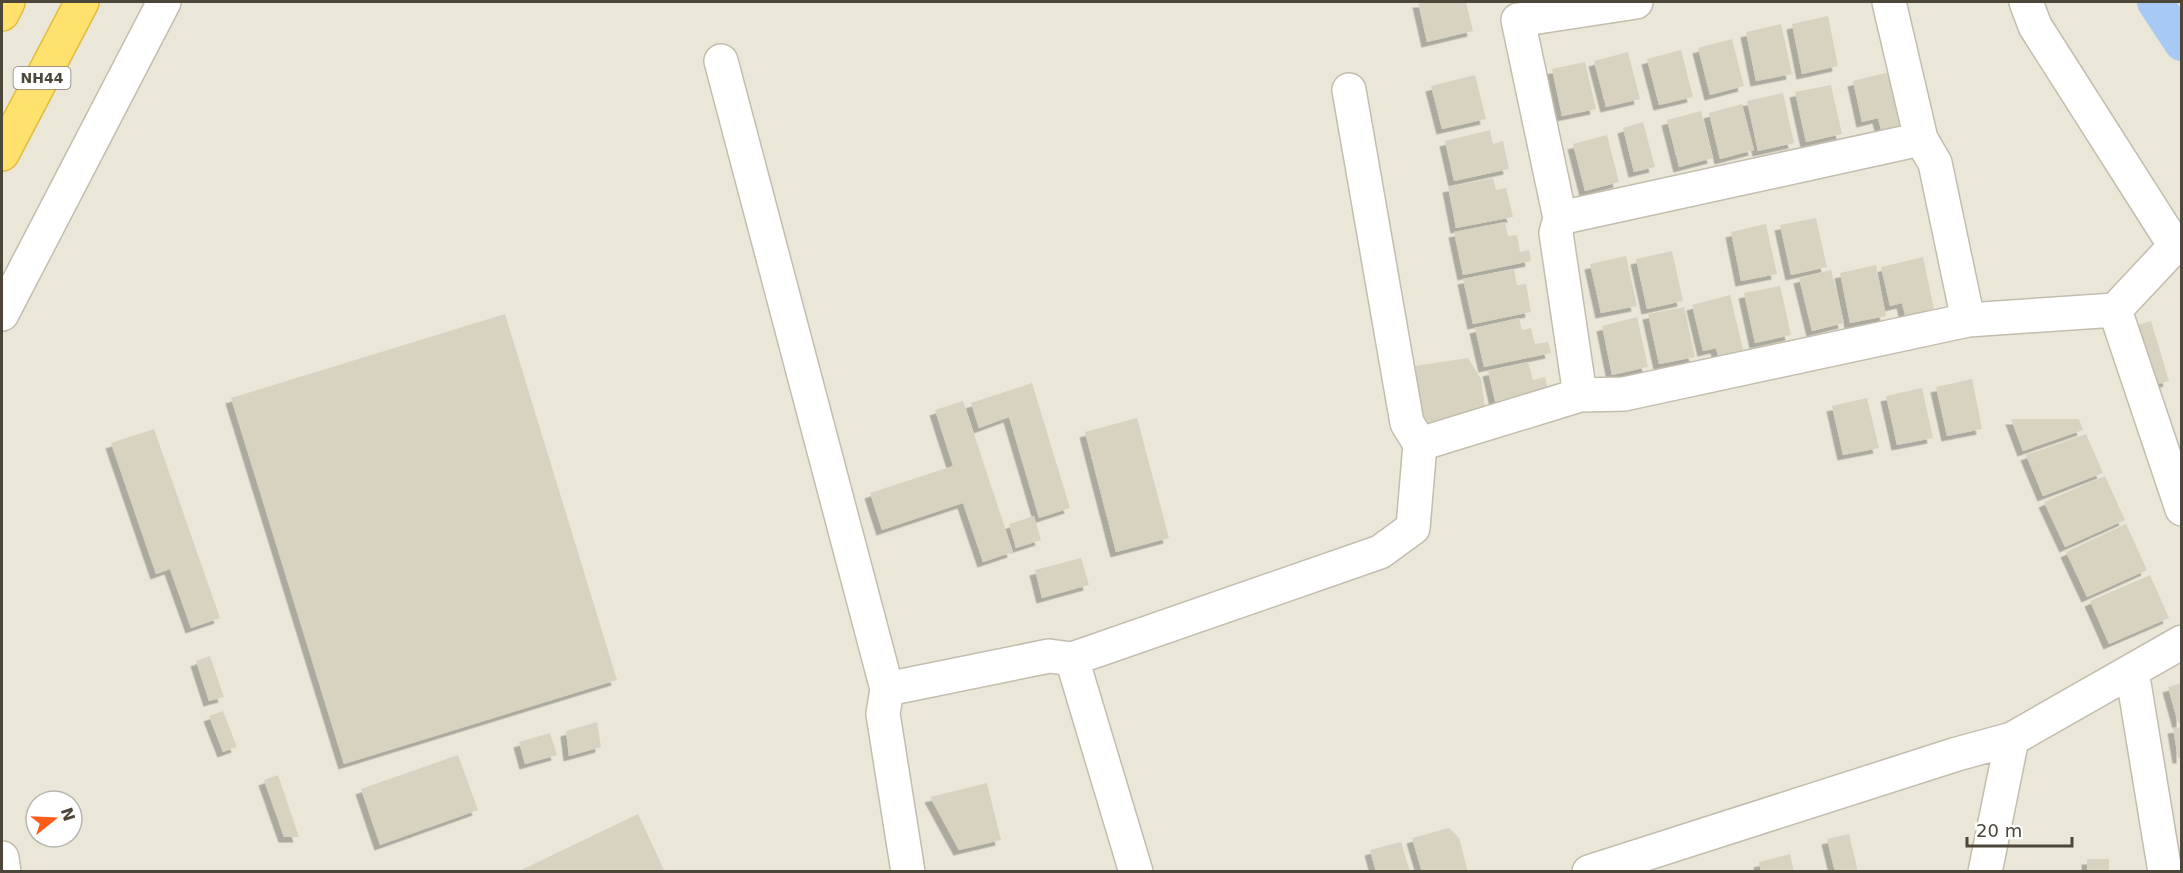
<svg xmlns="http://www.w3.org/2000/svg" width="2183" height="873" font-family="'DejaVu Sans',sans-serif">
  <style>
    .residential { fill: #eae7d9; fill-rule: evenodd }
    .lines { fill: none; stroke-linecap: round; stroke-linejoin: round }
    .canal { stroke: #a7c9f3; stroke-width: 36 }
    .building { fill: #d8d2c0; filter: url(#shadow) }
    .minor-casing { stroke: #c2bdad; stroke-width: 36 }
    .highway-casing { stroke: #e3bb38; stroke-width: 36 }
    .minor { stroke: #fff; stroke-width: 33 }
    .highway { stroke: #ffe26d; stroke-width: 33 }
    .labels { text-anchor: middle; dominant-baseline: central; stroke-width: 6; stroke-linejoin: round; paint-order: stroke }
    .shield { fill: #fff; stroke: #817e74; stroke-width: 1.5 }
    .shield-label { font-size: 14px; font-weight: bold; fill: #4b4638 }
  </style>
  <defs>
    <filter id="shadow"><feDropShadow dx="-5.5" dy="5.5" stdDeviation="0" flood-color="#0004"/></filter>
  </defs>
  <rect width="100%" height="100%" fill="#f6f4eb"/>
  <path class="residential" d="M2 2H2181V871L2 872ZM36 801H72V837H36Z"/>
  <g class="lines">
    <path class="canal" d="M2155 2 2182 43"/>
  </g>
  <path class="building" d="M1418 2H1466L1473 31 1427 42Z
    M1828 16 1838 66 1802 74 1792 24Z
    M1781 24 1792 74 1756 81 1746 32Z
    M1732 39 1744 86 1710 95 1698 48Z
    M1681 50 1693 97 1659 105 1647 59Z
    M1628 52 1640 99 1606 107 1594 61Z
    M1585 62 1596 109 1562 116 1552 69Z
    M1898 70 1911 127 1882 134 1878 118 1862 122 1853 81Z
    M1475 75 1486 119 1442 129 1431 86Z
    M1831 85 1842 134 1806 142 1795 92Z
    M1783 93 1794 143 1758 151 1747 101Z
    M1742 104 1754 150 1720 159 1709 113Z
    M1701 111 1713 158 1679 167 1667 120Z
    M1643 122 1655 167 1634 172 1623 128Z
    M1490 130 1493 144 1503 141 1509 169 1454 181 1445 141Z
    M1607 135 1619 182 1585 191 1573 144Z
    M1493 178 1496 190 1506 188 1513 217 1456 228 1448 187Z
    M1816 218 1827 267 1791 275 1780 225Z
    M1505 222 1508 236 1517 235 1520 252 1529 250 1531 261 1463 275 1454 232Z
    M1766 224 1777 274 1741 281 1731 232Z
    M1672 251 1683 301 1647 309 1636 259Z
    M1626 256 1637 306 1601 313 1590 264Z
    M1923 257 1934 309 1905 315 1902 303 1890 306 1881 267Z
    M1876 265 1886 316 1850 323 1840 273Z
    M1514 269 1517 285 1526 284 1531 312 1473 324 1463 279Z
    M1831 270 1844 323 1812 331 1799 278Z
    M1780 286 1791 335 1755 343 1744 293Z
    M1730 295 1745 358 1720 364 1716 348 1703 351 1692 305Z
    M1684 307 1695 357 1659 364 1648 314Z
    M505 314 617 680 344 764 231 398Z
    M1637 317 1648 367 1612 375 1602 326Z
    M1519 318 1522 330 1531 328 1535 344 1548 342 1551 353 1484 367 1475 328Z
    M2151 321 2169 381 2144 388 2127 328Z
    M1468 358 1481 379 1487 422 1424 430 1415 366Z
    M1528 362 1533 380 1545 377 1551 402 1498 414 1488 371Z
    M1972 379 1982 429 1947 436 1936 387Z
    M1032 383 1070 508 1039 518 1009 417 979 428 971 403Z
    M1922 388 1933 438 1897 445 1886 396Z
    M1867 398 1879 448 1843 455 1832 406Z
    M963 401 1013 552 983 562 963 503 882 530 870 493 953 466 935 410Z
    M1137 418 1169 538 1116 552 1085 432Z
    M2011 419H2079L2083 430 2023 451Z
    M154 429 220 618 191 628 170 569 156 574 111 443Z
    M2086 434 2103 473 2043 496 2026 455Z
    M2105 476 2125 520 2065 547 2044 502Z
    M1034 516 1041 540 1016 548 1009 524Z
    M2126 524 2147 570 2087 597 2066 552Z
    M1081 558 1089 585 1042 598 1035 570Z
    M2150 575 2169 618 2109 644 2090 601Z
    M210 656 224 697 209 701 196 661Z
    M2182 683V722L2178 723 2168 687Z
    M223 711 237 747 223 752 209 716Z
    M597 722 601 747 569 756 566 731Z
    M2182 727V758H2178L2173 728Z
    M550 733 557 755 525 764 519 742Z
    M458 755 478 810 380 845 361 789Z
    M278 775 299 837H284L264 780Z
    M987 783 1001 840 959 850 930 797Z
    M638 814 665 872H517Z
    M1449 828 1459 838 1468 872H1422L1412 838Z
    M1849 834 1858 872H1835L1827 839Z
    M1401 842 1410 872H1376L1370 850Z
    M1790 854 1794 872H1761L1759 862Z
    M2087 859H2109V872H2087Z"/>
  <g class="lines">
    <defs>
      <path id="minor" d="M1889 2 1921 139 1935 163 1968 320
        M721 61 887 689 883 714 908 872
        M1560 218 1921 139
        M2115 310 2182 509
        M2 314 164 2
        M1580 395 1556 233 1560 218 1518 20 1636 2
        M1420 444 1580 395 1624 394 1968 320 2115 310 2175 246 2035 26 2026 2
        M1072 659 1136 872
        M2132 671 2165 872
        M887 689 1049 656 1072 659 1380 552 1413 528 1420 444 1407 423 1349 90
        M2 858 4 872
        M1589 872 1957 754 2012 739 2182 642
        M1985 872 2012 739"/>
      <path id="highway" d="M2 14 8 2
        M2 154 82 2"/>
    </defs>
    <use href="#minor" class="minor-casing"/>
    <use href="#highway" class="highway-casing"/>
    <use href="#minor" class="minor"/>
    <use href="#highway" class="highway"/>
  </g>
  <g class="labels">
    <rect class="shield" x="13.5" y="67" width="57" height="22" rx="4.5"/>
    <g class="shield-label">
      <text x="42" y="78">NH44</text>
    </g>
  </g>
  <rect width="2183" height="873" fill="none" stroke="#4b4638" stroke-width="6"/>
  <g transform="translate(54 819) rotate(72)"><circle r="28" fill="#ffffff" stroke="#b7b5af" stroke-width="1.5"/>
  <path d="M0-4.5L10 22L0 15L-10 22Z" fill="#ff5b19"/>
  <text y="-9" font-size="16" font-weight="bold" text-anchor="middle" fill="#4b4638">N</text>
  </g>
  <path d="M1967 837v9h105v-9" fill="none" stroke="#4b4638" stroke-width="3"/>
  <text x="1976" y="837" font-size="18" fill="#4b4638" stroke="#ffffff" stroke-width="4.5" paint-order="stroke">20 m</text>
</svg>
